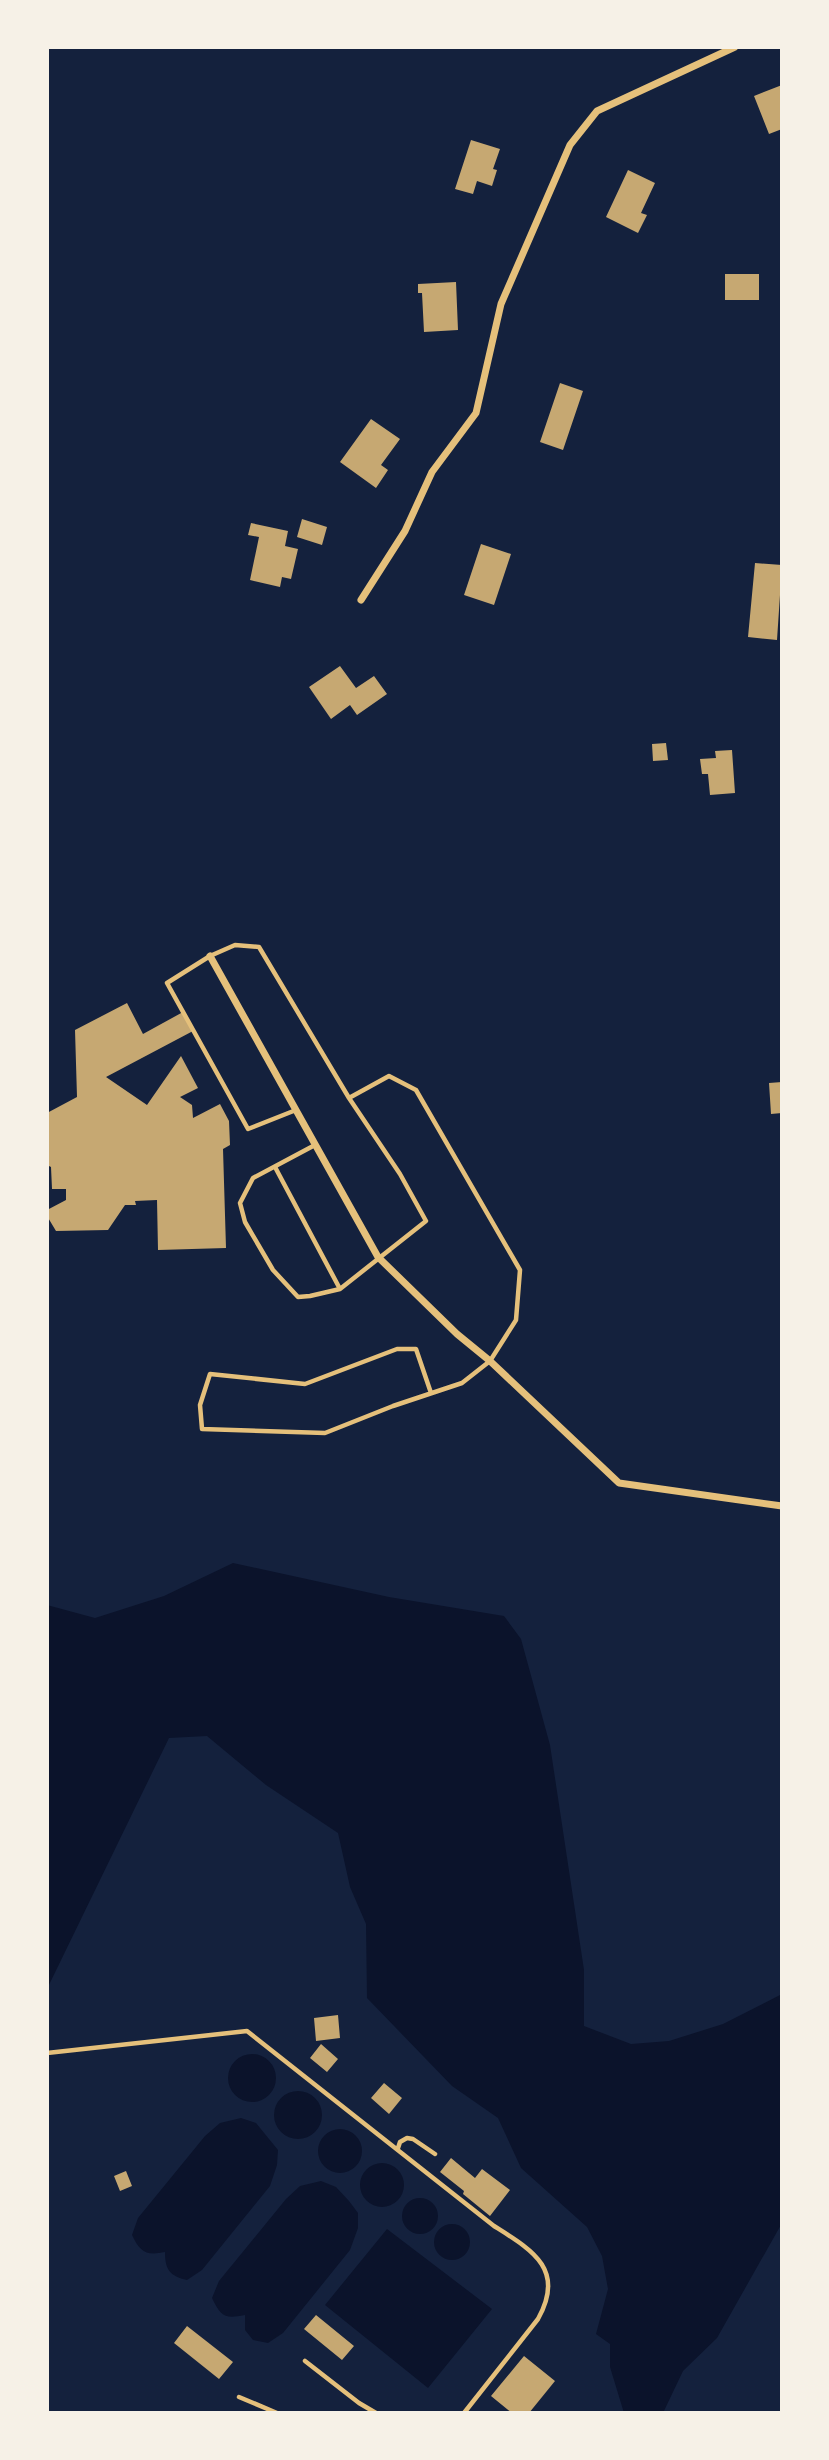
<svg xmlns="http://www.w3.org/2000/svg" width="829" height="2460" font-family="Quicksand,sans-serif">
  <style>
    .water { fill: #0b132b }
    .building { fill: #c6a872 }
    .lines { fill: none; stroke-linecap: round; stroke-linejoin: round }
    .service { stroke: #e5c07b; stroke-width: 4.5 }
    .minor { stroke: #e5c07b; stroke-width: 7 }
  </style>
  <rect width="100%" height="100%" fill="#14213d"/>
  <path class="water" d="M233 1563 389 1597 504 1616 521 1639 550 1745 584 1970V2026L631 2044 669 2041 723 2024 782 1994V2223L717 2338 683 2371 663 2413H624L610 2367V2344L596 2334 608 2289 602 2256 587 2227 521 2168 498 2118 452 2086 367 1998 366 1924 350 1887 338 1833 266 1785 207 1736 169 1738 47 1989V1605L95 1618 164 1596Z
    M228 2078a24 24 0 1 1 48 0a24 24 0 1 1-48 0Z
    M274 2115a24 24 0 1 1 48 0a24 24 0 1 1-48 0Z
    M241 2118 256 2123 278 2150 277 2165 270 2186 202 2270 187 2280C170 2276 165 2270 165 2252 146 2256 140 2252 132 2235L138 2218 205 2136 220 2123Z
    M318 2151a22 22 0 1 1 44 0a22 22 0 1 1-44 0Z
    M360 2185a22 22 0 1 1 44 0a22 22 0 1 1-44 0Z
    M321 2181 336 2187 349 2201 358 2213V2228L350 2250 283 2333 268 2343 253 2340 245 2330V2315C225 2319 221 2317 212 2298L219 2281 286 2199 300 2186Z
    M402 2216a18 18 0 1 1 36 0a18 18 0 1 1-36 0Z
    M434 2242a18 18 0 1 1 36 0a18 18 0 1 1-36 0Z
    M387 2229 492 2309 428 2388 325 2305Z"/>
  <path class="building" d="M782 85V129L769 134 754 96Z
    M471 140 500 149 493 169 497 170 492 186 477 181 473 194 455 189Z
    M628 170 655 183 641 213 647 215 638 233 606 217Z
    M725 274H759V300H725Z
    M456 282 458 330 424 332 422 293H418V284Z
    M560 383 583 391 563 450 540 442Z
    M371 419 400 439 381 465 388 470 376 488 340 462Z
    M302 519 327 527 322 545 297 537Z
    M251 523 288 531 285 546 298 549 291 579 282 577 280 587 250 580 259 537 248 535Z
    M481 544 511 554 494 605 464 595Z
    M755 563 782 565 777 640 748 637Z
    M340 666 356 688 374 676 387 694 357 715 350 705 331 719 309 687Z
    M666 743 668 760 653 761 652 744Z
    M732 750 735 793 710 795 708 774H702L700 759 716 758 715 751Z
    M127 1003 143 1034 183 1012 193 1031 106 1077 147 1105 181 1056 198 1088 180 1097 192 1105 193 1118 220 1104 229 1121 230 1145 223 1149 226 1248 158 1250 157 1200 135 1201 136 1205H125L108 1230 56 1231 47 1216V1210L66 1200V1189H52L51 1167 47 1165V1113L77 1097 75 1030Z
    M782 1082V1113L771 1114 769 1083Z
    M338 2015 340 2038 316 2041 314 2018Z
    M321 2044 338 2059 327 2072 310 2058Z
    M384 2083 402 2098 389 2114 371 2098Z
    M451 2158 475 2178 482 2169 510 2190 490 2216 463 2194 464 2191 440 2172Z
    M126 2171 132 2186 120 2191 114 2176Z
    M316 2315 354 2346 342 2360 304 2329Z
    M187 2326 233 2362 219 2379 174 2343Z
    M524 2356 555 2381 529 2413H512L491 2396Z"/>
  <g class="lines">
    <path class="service" d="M349 1098 389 1076 416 1090 520 1270 516 1320 490 1361 462 1383 393 1406 325 1433 202 1429 200 1405 210 1374 305 1384 397 1349H416L431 1393
      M296 1110 248 1129 167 983 210 956 235 945 259 947 349 1098 400 1174 426 1221 340 1289 310 1296 298 1297 273 1270 245 1222 240 1203 253 1178 315 1145
      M275 1167 340 1289
      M47 2053 247 2031 494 2226C532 2250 566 2269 538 2319L464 2413
      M398 2148 400 2142 407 2138 413 2139 435 2154
      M305 2361 359 2403 376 2413
      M239 2397 277 2413"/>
    <path class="minor" d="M361 600 405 531 432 472 476 413 501 304 570 145 597 111 735 47
      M210 956 378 1257 457 1334 490 1361 619 1483 782 1506"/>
  </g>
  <rect width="829" height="2460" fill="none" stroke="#f6f1e7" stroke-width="98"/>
</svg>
